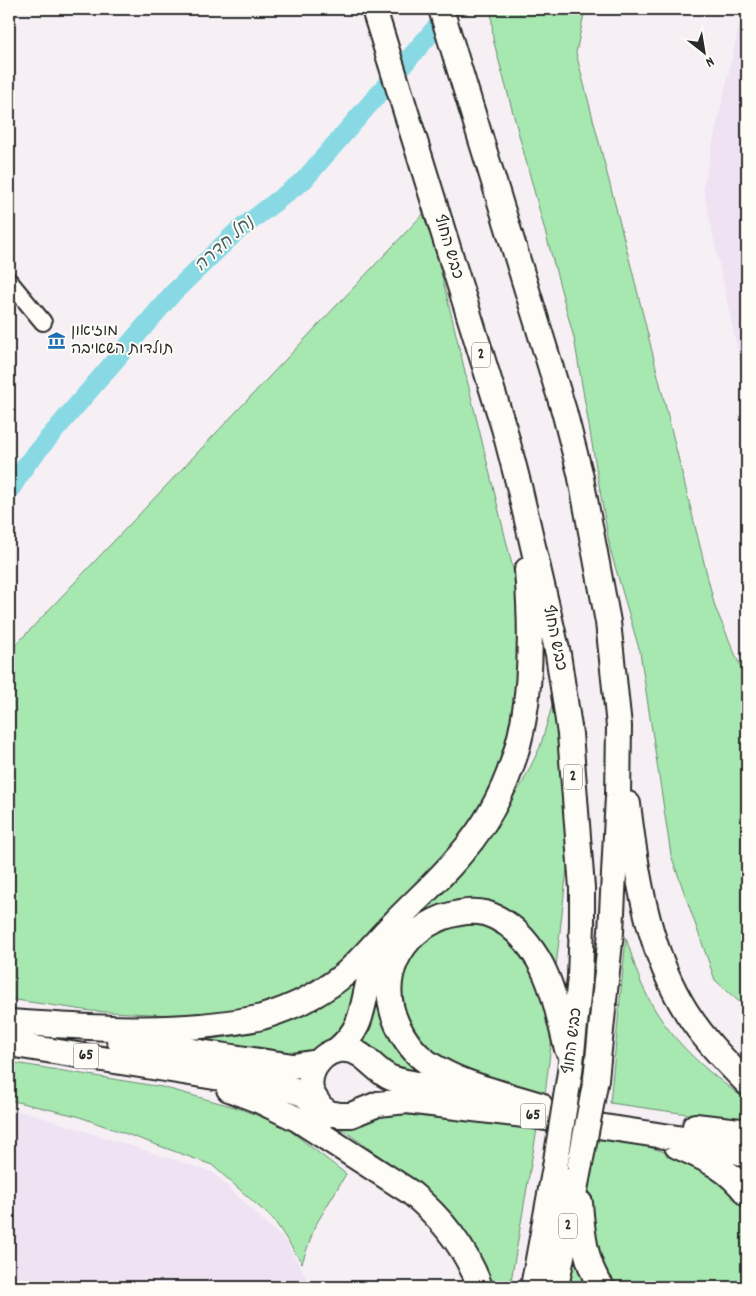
<svg xmlns="http://www.w3.org/2000/svg" width="756" height="1296" font-family="Dekko,'Playpen Sans Hebrew',sans-serif">
  <style>
    .built { fill: #eee2f3 }
    .green { fill: #a7e8b1; stroke: #698a6e }
    .lines { fill: none; stroke-linecap: round; stroke-linejoin: round }
    .river { stroke: #88d9e3; stroke-width: 19 }
    .minor-casing { stroke: #2b2b2b; stroke-width: 20 }
    .highway-casing { stroke: #2b2b2b; stroke-width: 28 }
    .minor { stroke: #fdfcf7; stroke-width: 16 }
    .highway { stroke: #fdfcf7; stroke-width: 24 }
    .highway-bridge-casing { stroke: #2b2b2b; stroke-width: 28; stroke-linecap: butt }
    .highway-bridge { stroke: #fdfcf7; stroke-width: 24 }
    .labels { text-anchor: middle; dominant-baseline: central; stroke-width: 4; stroke-linejoin: round; paint-order: stroke }
    .shield { fill: #fdfcf7; stroke: #6a6a68; stroke-width: 1 }
    .shield-label { font-size: 15px; font-weight: bold; fill: #2b2b2b }
    .street-label { font-size: 16px; fill: #2b2b2b; stroke: #fdfcf7 }
    .poi-label { font-size: 16px; fill: #2b2b2b; stroke: #fdfcf7; text-anchor: start }
    .water-label { font-size: 18px; font-style: italic; fill: #475f62; stroke: #fdfcf7 }
  </style>
  <rect width="100%" height="100%" fill="#f6f0f5"/>
  <filter id="ink" filterUnits="userSpaceOnUse"><feTurbulence type="fractalNoise" baseFrequency=".02" numOctaves="2"/><feDisplacementMap in="SourceGraphic" scale="10" xChannelSelector="R" yChannelSelector="G"/><feConvolveMatrix kernelMatrix="1 2 1 2 8 2 1 2 1" color-interpolation-filters="sRGB"/></filter>
  <g filter="url(#ink)">
    <path class="built" d="M743 9H747V395L703 187Z
      M9 1110 32 1114 212 1172 286 1242 312 1287H9Z"/>
    <path class="green" d="M491 9H585L576 53 633 274 715 607 747 682V1009L715 980 671 855 640 652 610 549 574 338 493 39Z
      M426 211 513 569 520 632V701L502 765 462 840 342 962 287 995 236 1015 210 1017 91 1011 9 999V652Z
      M554 699 563 733 568 859 555 976 536 943 449 908 382 988 446 1081 402 1073 354 1039 397 936 500 816 522 784 540 747Z
      M468 920 506 932 541 982 552 1036 545 1095 476 1077 422 1047 398 1001 402 966 429 933Z
      M626 938C632 955 636 973 644 989 665 1036 706 1072 747 1100V1119L737 1121 610 1103Z
      M358 976C355 987 353 1009 349 1019 340 1038 318 1049 299 1054L171 1038Z
      M9 1062 162 1087 238 1108 284 1126 346 1174 315 1226 302 1263 274 1220 212 1165 77 1116 9 1100Z
      M398 1114 537 1129 510 1287H493L479 1255 459 1226 437 1200 409 1177 336 1125Z
      M593 1135 643 1145 671 1154 702 1168 737 1195 747 1210V1277L741 1287H614L607 1279 599 1259 586 1194Z
      M575 1226 593 1287H563Z"/>
    <g class="lines">
      <path class="river" d="M9 492 28 462 173 293 235 233 304 180 451 10"/>
      <defs>
        <path id="minor" d="M9 281 43 322"/>
        <path id="highway" d="M374 9 504 428 519 486 558 654 570 734 582 888V925L580 977 570 1072
          M441 9 564 411 580 473 608 622 619 726 618 796 611 932 596 1079
          M628 804C636 871 647 944 681 1003 698 1033 723 1059 747 1083
          M9 1022C73 1026 137 1032 201 1026 221 1024 242 1022 262 1017 292 1008 321 994 345 974 362 959 377 940 393 924 415 901 439 880 459 856 532 774 535 673 527 570
          M119 1040 293 1066 318 1062
          M9 1044 289 1089 303 1094 329 1113 340 1115H351L378 1104 407 1101 532 1116 717 1144 747 1155
          M337 1050C363 1028 361 1011 369 980 373 966 379 953 387 941
          M229 1089 260 1101 297 1119 410 1192C442 1218 466 1248 480 1287
          M540 1105C503 1093 460 1085 427 1062 414 1053 404 1039 397 1024 377 979 399 934 444 917 456 913 472 910 485 913 508 920 526 939 538 959 554 986 559 1019 567 1049
          M320 1106C317 1101 313 1096 311 1090 307 1069 325 1048 346 1050 365 1051 374 1071 391 1078 411 1085 444 1087 466 1091
          M695 1126 740 1131 747 1130
          M677 1146C706 1159 728 1168 747 1194
          M580 1203C582 1229 585 1266 602 1287
          M533 1287 555 1167
          M556 1287 580 1164"/>
      </defs>
      <use href="#minor" class="minor-casing"/>
      <use href="#highway" class="highway-casing"/>
      <use href="#minor" class="minor"/>
      <use href="#highway" class="highway"/>
      <defs>
        <path id="highway-bridge" d="M580 1164 596 1079
          M555 1167 570 1072"/>
      </defs>
      <use href="#highway-bridge" class="highway-bridge-casing"/>
      <use href="#highway-bridge" class="highway-bridge"/>
    </g>
  </g>
  <defs>
    <symbol id="museum-bare" viewBox="-9 -9 18 18"><path d="M0-6L6-3V-2H-6V-3ZM-5-1h2V3h-2ZM-1-1h2V3h-2ZM3-1h2V3H3ZM-6 4H6V6H-6Z" fill="#1f6fb2" stroke="#fdfcf7" stroke-width="2.5" paint-order="stroke"/></symbol>
  </defs>
  <g fill-rule="evenodd">
    <use href="#museum-bare" x="44" y="328" width="25" height="25"/>
  </g>
  <g class="labels">
    <g class="shield">
      <rect x="472" y="342.5" width="18" height="25" rx="4"/>
      <rect x="564" y="764.5" width="18" height="25" rx="4"/>
      <rect x="73.5" y="1043.5" width="25" height="25" rx="4"/>
      <rect x="520.5" y="1103.5" width="25" height="25" rx="4"/>
      <rect x="559" y="1213.5" width="18" height="25" rx="4"/>
    </g>
    <g class="shield-label">
      <text x="481" y="355">2</text>
      <text x="573" y="777">2</text>
      <text x="86" y="1056">65</text>
      <text x="533" y="1116">65</text>
      <text x="568" y="1226">2</text>
    </g>
    <g class="street-label">
      <text transform="translate(448 247) rotate(73)">כביש החוף</text>
      <text transform="translate(554 638) rotate(78)">כביש החוף</text>
      <text transform="translate(573 1041) rotate(-83)">כביש החוף</text>
    </g>
    <g class="poi-label">
      <text x="71" y="331">מוזיאון<tspan x="71" dy="18">תולדות השאיבה</tspan></text>
    </g>
    <g class="water-label">
      <text transform="translate(225 245) rotate(-42)">נחל חדרה</text>
    </g>
  </g>
  <rect width="756" height="1296" fill="none" stroke="#fdfcf7" stroke-width="30"/>
  <rect x="15" y="15" width="726" height="1266" fill="none" stroke="#2b2b2b" stroke-width="2" filter="url(#ink)"/>
  <g transform="translate(704 52) rotate(149)" stroke="#fdfcf7" stroke-width="4" paint-order="stroke">
  <path d="M0-4L9 19L0 12L-9 19Z" fill="#2b2b2b"/>
  <text y="-8" font-size="14" font-weight="bold" text-anchor="middle" fill="#2b2b2b">N</text>
  </g>
</svg>
